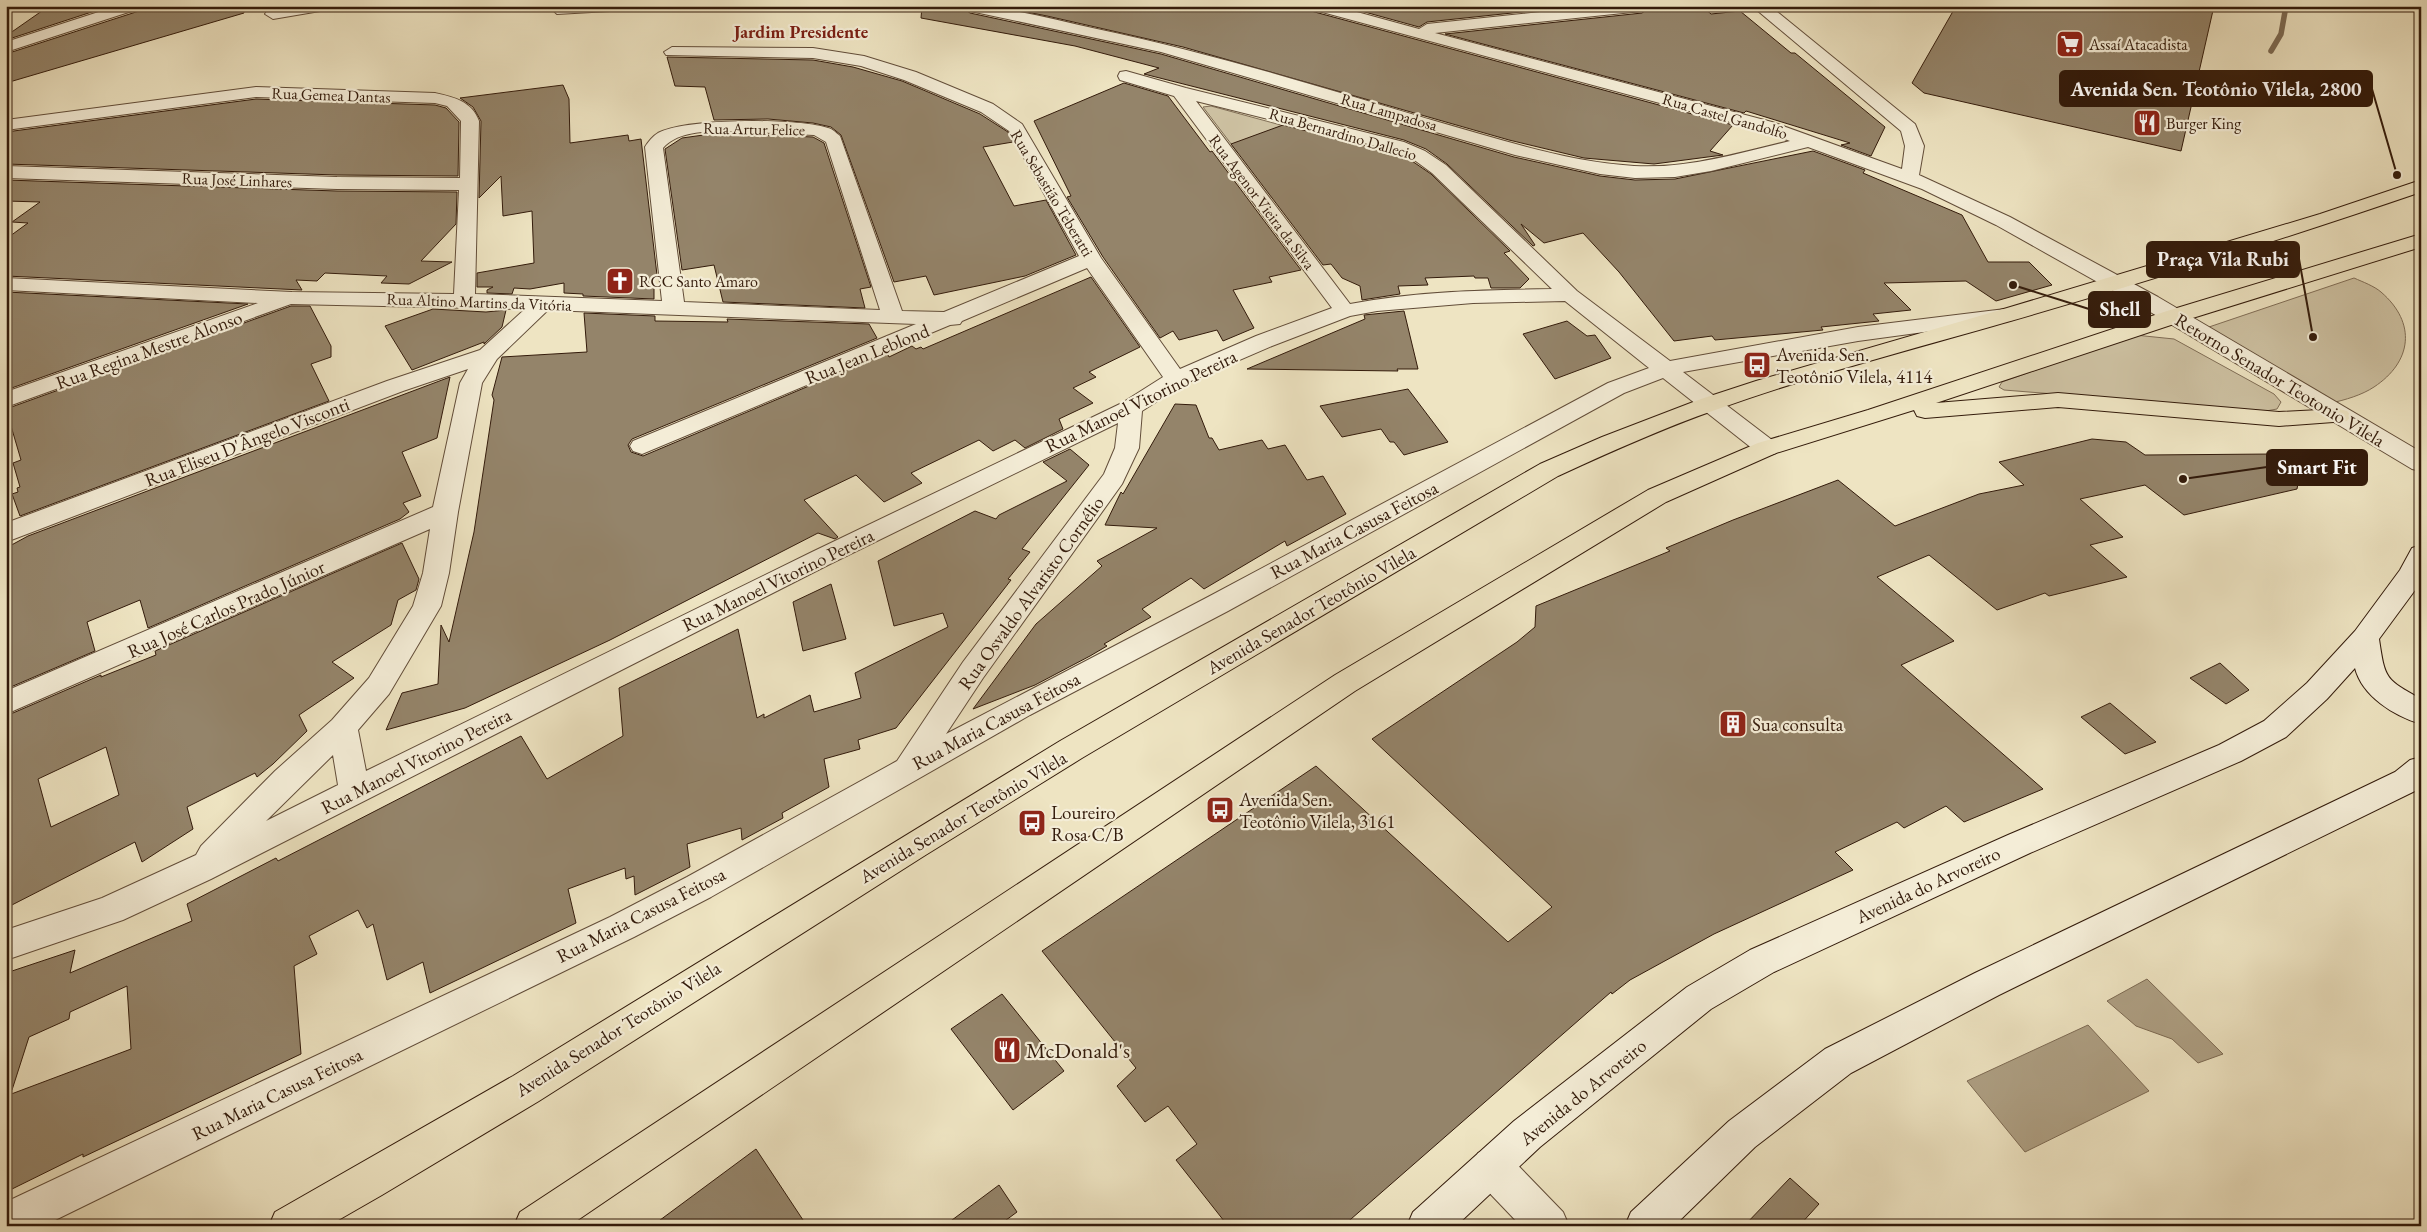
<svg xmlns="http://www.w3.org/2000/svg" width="2427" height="1232" font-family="'EB Garamond',serif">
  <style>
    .green { fill: #cec2a3; stroke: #806e57 }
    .water { fill: #aea084; stroke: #7d6b54 }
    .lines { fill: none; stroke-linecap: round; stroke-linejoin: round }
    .stream { stroke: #7d6b54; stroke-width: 5.5 }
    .building { fill: #94846a; stroke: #331b0b; fill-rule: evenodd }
    .street-casing { stroke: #624d39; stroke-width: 2 }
    .secondary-casing { stroke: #331b0b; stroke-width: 2 }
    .primary-casing { stroke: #331b0b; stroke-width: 2 }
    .street { fill: #f4edd7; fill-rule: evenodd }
    .secondary { fill: #f4edd7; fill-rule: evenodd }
    .primary { fill: #eee4c2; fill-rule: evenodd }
    .labels { text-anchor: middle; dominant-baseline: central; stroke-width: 4.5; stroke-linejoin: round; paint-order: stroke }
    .far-poi-label { font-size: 16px; fill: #331b0b; stroke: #f4edd7; text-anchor: start }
    .far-street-label { font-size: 16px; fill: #331b0b; stroke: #f4edd7 }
    .far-quarter-label { font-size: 18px; font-weight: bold; fill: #7a1f14; stroke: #f4edd7 }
    .street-label { font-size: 19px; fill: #331b0b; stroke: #f4edd7 }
    .poi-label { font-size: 19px; fill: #331b0b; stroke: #f4edd7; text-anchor: start }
    .near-poi-label { font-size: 22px; fill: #331b0b; stroke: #f4edd7; text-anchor: start }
    .leader { fill: none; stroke: #331b0b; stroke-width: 2 }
    .callout-dot { fill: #331b0b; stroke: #f4edd7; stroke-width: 2 }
    .callout { fill: #331b0b; stroke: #331b0b; stroke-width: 2 }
    .callout-label { font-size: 20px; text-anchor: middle; font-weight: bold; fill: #fff }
  </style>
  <rect width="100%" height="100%" fill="#eee4c2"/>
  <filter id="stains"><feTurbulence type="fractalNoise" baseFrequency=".004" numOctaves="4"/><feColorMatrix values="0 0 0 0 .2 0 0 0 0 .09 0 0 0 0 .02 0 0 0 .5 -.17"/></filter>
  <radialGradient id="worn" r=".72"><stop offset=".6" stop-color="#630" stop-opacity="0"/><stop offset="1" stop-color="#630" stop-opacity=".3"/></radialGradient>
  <path class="green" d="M1211 106 1299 130 1238 153 1203 107Z
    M2354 278C2363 282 2374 286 2381 292 2417 323 2412 362 2374 387 2362 395 2345 400 2331 403L2206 328Z
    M2135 335 2174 339 2274 394 2281 402 2277 409 2266 411 2004 390 1999 387 2002 382Z"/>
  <path class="water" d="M2147 979 2223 1054 2198 1063 2172 1039 2136 1026 2107 1001Z
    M2088 1025 2149 1091 2025 1152 1967 1081Z"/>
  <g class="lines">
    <path class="stream" d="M2271 51 2281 34 2286 6"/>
  </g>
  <path class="building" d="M49 6H110L6 40V36Z
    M143 6H243L244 13 6 83V54L139 11Z
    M922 6H960L970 13 1161 54 1514 157 1600 176 1635 180 1675 179 1813 151 1865 170 1863 173 1962 215 1988 262H2029L2052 285 1996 301 1966 281 1884 283 1911 310 1873 314 1879 321 1821 327 1823 330 1715 340 1712 336 1674 341 1619 272 1583 233 1544 243 1521 224 1535 245 1533 246 1447 164 1426 149 1404 140 1144 74 1159 68 1075 46 921 18Z
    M996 6H1306L1311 11 1733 125 1710 151 1723 155 1654 164 1584 158 1509 140 1183 47 1047 16Z
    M1343 6H1532L1550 9 1427 22 1419 27Z
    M1956 6H2214L2181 151 1924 93 1912 83Z
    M1651 7H1667L1671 10 1703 7 1711 14 1740 11 1791 53H1795L1885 127 1871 156 1841 145 1850 143 1746 111 1744 113 1445 34 1642 13Z
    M667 57 813 60 853 67 902 81 980 114 1008 132 1013 142 983 147 1014 206 1046 200 1076 255 1025 276 934 295 926 276 894 282 841 135 831 127 813 123 768 119 714 120 705 87 675 86Z
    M1124 83 1168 96 1210 152 1212 151 1301 270 1269 277 1272 282 1233 290 1254 328 1223 341 1217 330 1179 340 1173 331 1160 338 1103 257 1067 197 1071 196 1034 121Z
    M563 85 569 99 570 143 628 135 629 141 641 139 657 275H654V299L583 296V294L564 293V283L530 289 514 288 512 294 487 293V290L493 287H477V273L534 263 532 211 503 216 501 176 479 198 481 121 473 107 460 98Z
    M256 99 435 105 446 108 459 122 458 176 337 175 6 164V132Z
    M1283 125 1391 152 1412 161 1431 174 1510 251 1504 253 1529 279 1520 288H1491L1488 278H1475L1474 276 1425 278 1428 285 1398 286 1400 294 1362 300 1360 286 1342 278 1331 264 1323 265 1231 144Z
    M718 133 813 137 824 143 871 287 860 289 865 308 723 302 714 265 682 270 665 149 682 138Z
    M6 180 337 191 457 192 456 224 421 261 452 262 409 284 381 283 387 276 325 273 317 281 296 280 302 290 6 276V239L28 223 12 222 40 202 6 201Z
    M1091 277 1140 347 1089 372 1096 377 1073 388 1093 403 1059 419 1063 429 1025 448 1015 440 993 451 979 440 911 473 922 483 884 502 856 475 804 500 838 537 835 539 818 533 610 640 465 708 386 730 402 693 438 684 441 625 449 642 474 532 494 400 492 395 502 357 587 352 584 313 655 316V321L728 322 727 319 869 324 877 338 632 439 628 445 631 452 643 456 887 353 889 357 912 346 916 349 921 347 923 349Z
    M6 292 248 304 6 390Z
    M291 306H310L331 346V357L311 364 329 401 20 516 12 494 18 492 17 488 20 487 13 463 21 460 6 409Z
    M433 309 486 312 506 310 502 327 484 344V342L412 370 385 326Z
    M1404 311 1418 369H1397L1398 371 1247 369 1365 319 1364 315Z
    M1567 321 1587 336 1595 335 1611 358 1555 379 1523 334Z
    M450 377 437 438 402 452 421 496 403 503 409 512 400 519 148 628 140 600 87 622 95 651 6 689V548L28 536Z
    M1408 389 1448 442 1404 455 1394 442H1390L1381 429 1342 437 1320 406Z
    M1175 404 1196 405 1209 438H1212L1219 450 1262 440 1268 449 1285 445 1307 480 1323 476 1346 514 1287 546 1285 541 1204 589 1191 578 1142 609 1151 617 1104 644 1107 646 1090 656 1035 685 973 709 1036 624 1102 566 1097 561 1157 528 1105 525 1121 492 1123 494Z
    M2092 439 2126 442 2145 455 2273 454 2300 472 2297 489 2184 515 2145 485 2080 499 2123 537 2090 545 2127 577 2049 596 2045 593 1997 610 1929 555 1877 577 1954 641 1901 665 2043 789 1964 822 1946 806 1904 828 1897 822 1835 852 1853 870 1714 934 1630 980 1612 994 1611 992 1343 1226H1228L1176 1160 1197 1144 1168 1106 1145 1122 1117 1086 1136 1068 1042 951 1316 766 1508 942 1552 907 1372 739 1517 642 1535 627 1536 606 1670 551 1666 548 1733 520 1838 480 1895 526 1979 494 2024 485 1999 462Z
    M1070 449 1089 465 1022 549 1030 552 1008 579 1011 580 896 728 858 740 860 749 824 759 829 787 782 813 783 818 742 840 741 828 687 844 690 867 635 895 634 876 626 879 625 868 568 889 576 923 430 993 423 962 387 980 373 924 367 928 358 910 309 936 317 954 294 966 301 1054 83 1157V1154L10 1190 6 1148V1096L131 1049 127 986 70 1012 69 1019 29 1037 12 1090 6 1089V973L75 950 70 973 192 921 187 904 276 858 278 861 521 736 547 779 623 736 619 688 738 629 757 718 764 714V718L810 695 814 712 861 698 855 673 948 627 943 613 894 626 878 561 975 511 996 519 999 515 1067 481 1043 462Z
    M402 543 419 579 416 590 398 600 391 625 332 662 354 678 299 715 307 731 273 764 257 777 255 773 187 807 193 829 142 862 135 842 6 908V716L101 675V677L156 655 155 651ZM106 747 119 795 51 827 38 779Z
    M831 584 846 639 803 651 793 602Z
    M2220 663 2249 690 2226 704 2190 678Z
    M2110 703 2156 742 2125 754 2081 717Z
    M1002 994 1064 1071 1013 1110 951 1029Z
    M756 1149 807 1226H652Z
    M1790 1178 1819 1204 1799 1226H1744Z
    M999 1185 1017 1212 998 1226H944Z"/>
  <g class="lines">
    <defs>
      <path id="street" d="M117 6H141L138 9 6 52V42Z
        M291 6H328L320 11 273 19 265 14 267 11Z
        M563 6H617L609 11 557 14 554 11 557 8Z
        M962 6C1008 6 1052 19 1097 29 1211 53 1323 88 1435 121 1499 139 1567 162 1634 166 1687 169 1739 153 1790 141L1760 130 1311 9 1308 6H1335L1419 29 1427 24 1596 6H1650L1642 11 1435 33 1772 122 1902 169 1905 146 1901 131 1752 6H1770L1915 124 1924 146 1919 175 2010 217 2158 297 2421 452V471L2412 469 2142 307 1996 225 1922 189 1808 147 1711 171 1675 177 1635 178 1600 174 1515 155 1161 52 970 11Z
        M672 47 813 48 864 56 916 72 993 104 1022 124 1101 258 1180 369 1256 336 1332 308 1174 96 1120 80 1118 76 1120 72 1126 71 1186 88 1404 142 1425 151 1446 165 1577 291 1670 361 1858 327 2005 309 2013 310 2016 315 2013 320 2005 321 1858 341 1683 372 1776 443 1779 448 1776 453 1767 456 1758 453 1663 378 1624 393 1228 611 1030 715 711 897 634 937 43 1226H6V1202L610 917 687 877 897 761 963 662 1104 474 1115 448 1118 423 830 564 211 879 123 920 6 960V930L102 898 196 855 201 846 275 771 332 720 369 678 413 606 423 573 430 529 6 714V691L433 507 460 383 468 369 403 391 6 542V523L387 381 480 350 525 309 291 304 6 407V392L258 303 6 290V278L292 292 454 294 459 190 337 189 6 178V166L337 177 460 178 461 121 447 106 435 103 256 97 6 130V120L256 87 435 93C453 97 472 101 479 121L475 294 662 301 645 147C648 142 653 136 658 133 686 118 797 118 828 128 833 129 836 133 840 136L902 311 944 312 1079 256 1009 131 981 112 904 80 861 66 813 58 666 55 664 52ZM1196 101 1392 150 1413 159 1432 173 1552 289C1485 290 1417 291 1350 304ZM754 132 814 135 826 142 880 310 684 302 663 148C682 126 727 132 754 132ZM1087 268 1163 377 1122 403 812 552 366 771 358 730 389 694 441 606 449 573 458 512 482 383 497 359 548 310 916 324 633 441 630 446 633 451 642 454 950 325 960 324 962 321ZM1565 301 1649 368 1608 383 1208 597 946 734 983 678 1122 484 1139 448 1142 411 1184 384 1272 346 1350 316 1377 311 1473 303ZM333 755 338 785 266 821Z
        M1492 1148 1506 1153 1563 1212 1569 1226H1521L1478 1181 1473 1167 1478 1153Z"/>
      <path id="secondary" d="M2421 545V582L2379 639C2385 679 2385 679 2421 699V724C2394 716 2362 696 2355 668L2327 699 2286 737 2241 761 2030 853 1774 972 1711 1009 1540 1147 1456 1226H1407L1413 1212 1514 1121 1687 987 1750 950 2008 835 2219 745 2264 721 2307 683 2355 631 2400 570 2412 548Z
        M2421 757V787L2417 790 1999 995 1851 1073 1755 1147 1674 1226H1625L1631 1212 1729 1121 1825 1049 1975 973 2395 772 2410 760Z"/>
      <path id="primary" d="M2421 180V192C2284 239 2145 282 2007 322 1910 350 1812 375 1718 409 1663 428 1610 452 1558 476L1082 758 924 856 539 1101 382 1195 328 1226H269L275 1212 513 1076 1060 741 1540 464 1602 437 1701 399 1756 381 2007 308 2320 214Z
        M2421 234V247L2183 321 1936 403 2058 393 2279 412 2339 409 2347 411 2351 416 2347 421 2279 426 2058 407 1925 418 1917 416 1914 410 1776 453 1666 502 1355 691 569 1226H514L520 1212 1335 675 1648 490 1758 443 1868 410 2167 311Z"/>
    </defs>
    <use href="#street" class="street-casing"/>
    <use href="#secondary" class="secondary-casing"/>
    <use href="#primary" class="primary-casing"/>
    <use href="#street" class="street"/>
    <use href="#secondary" class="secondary"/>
    <use href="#primary" class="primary"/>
  </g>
  <defs>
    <symbol id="supermarket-square" viewBox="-11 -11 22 22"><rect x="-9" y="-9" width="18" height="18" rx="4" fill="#8f2418" stroke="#f4edd7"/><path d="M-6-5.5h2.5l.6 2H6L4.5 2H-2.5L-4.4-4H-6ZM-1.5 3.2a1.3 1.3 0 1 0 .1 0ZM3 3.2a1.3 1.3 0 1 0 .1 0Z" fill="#fff"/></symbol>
    <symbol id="restaurant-square" viewBox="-11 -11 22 22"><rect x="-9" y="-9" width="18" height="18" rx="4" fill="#8f2418" stroke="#f4edd7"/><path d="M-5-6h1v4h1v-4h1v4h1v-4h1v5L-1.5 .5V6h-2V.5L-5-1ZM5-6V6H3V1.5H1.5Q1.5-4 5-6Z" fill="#fff"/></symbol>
    <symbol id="church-square" viewBox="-11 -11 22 22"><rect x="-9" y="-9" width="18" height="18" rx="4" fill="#8f2418" stroke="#f4edd7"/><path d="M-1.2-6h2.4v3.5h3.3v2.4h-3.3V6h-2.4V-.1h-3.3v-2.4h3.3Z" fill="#fff"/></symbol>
    <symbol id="bus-square" viewBox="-11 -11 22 22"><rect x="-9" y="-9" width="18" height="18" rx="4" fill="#8f2418" stroke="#f4edd7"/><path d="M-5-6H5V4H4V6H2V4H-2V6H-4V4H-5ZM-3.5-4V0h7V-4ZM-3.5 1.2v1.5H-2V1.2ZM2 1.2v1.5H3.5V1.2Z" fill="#fff"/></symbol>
    <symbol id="building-square" viewBox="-11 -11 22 22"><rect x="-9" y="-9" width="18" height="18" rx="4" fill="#8f2418" stroke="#f4edd7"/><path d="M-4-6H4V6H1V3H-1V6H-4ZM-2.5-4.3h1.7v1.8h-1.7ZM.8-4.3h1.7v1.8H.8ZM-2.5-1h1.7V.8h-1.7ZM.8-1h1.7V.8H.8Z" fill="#fff"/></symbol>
  </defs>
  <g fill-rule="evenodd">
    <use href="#supermarket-square" x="2054" y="28" width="32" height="32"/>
    <use href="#restaurant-square" x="2131" y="107" width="32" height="32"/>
    <use href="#church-square" x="604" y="265" width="32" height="32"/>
    <use href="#bus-square" x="1741" y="349" width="32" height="32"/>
    <use href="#building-square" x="1717" y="708" width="32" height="32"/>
    <use href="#bus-square" x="1204" y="794" width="32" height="32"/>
    <use href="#bus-square" x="1016" y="807" width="32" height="32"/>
    <use href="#restaurant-square" x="991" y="1034" width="32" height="32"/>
  </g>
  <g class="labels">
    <g class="far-poi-label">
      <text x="2089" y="44">Assaí Atacadista</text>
      <text x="2166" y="123">Burger King</text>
      <text x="639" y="281">RCC Santo Amaro</text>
    </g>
    <g class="far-street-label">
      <text transform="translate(331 95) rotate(2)">Rua Gemea Dantas</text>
      <text transform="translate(1389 112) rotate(16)">Rua Lampadosa</text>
      <text transform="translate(1725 116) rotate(16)">Rua Castel Gandolfo</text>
      <text transform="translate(754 129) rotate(1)">Rua Artur Felice</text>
      <text transform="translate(1343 134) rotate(16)">Rua Bernardino Dallecio</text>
      <text transform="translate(237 180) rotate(2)">Rua José Linhares</text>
      <text transform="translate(1052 193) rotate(59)">Rua Sebastião Teberatti</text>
      <text transform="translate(1262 202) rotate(53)">Rua Agenor Vieira da Silva</text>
      <text transform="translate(479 302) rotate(2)">Rua Altino Martins da Vitória</text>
    </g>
    <g class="far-quarter-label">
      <text x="801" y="31">Jardim Presidente</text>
    </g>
    <g class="street-label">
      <text transform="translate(149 350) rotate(-20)">Rua Regina Mestre Alonso</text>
      <text transform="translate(867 354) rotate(-22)">Rua Jean Leblond</text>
      <text transform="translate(2280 380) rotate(31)">Retorno Senador Teotonio Vilela</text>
      <text transform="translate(1141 401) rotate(-26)">Rua Manoel Vitorino Pereira</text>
      <text transform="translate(247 442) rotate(-21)">Rua Eliseu D'Ângelo Visconti</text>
      <text transform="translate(1354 530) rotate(-28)">Rua Maria Casusa Feitosa</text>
      <text transform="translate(778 580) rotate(-26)">Rua Manoel Vitorino Pereira</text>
      <text transform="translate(1031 593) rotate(-54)">Rua Osvaldo Alvaristo Cornélio</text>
      <text transform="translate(226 609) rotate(-24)">Rua José Carlos Prado Júnior</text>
      <text transform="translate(1311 610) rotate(-30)">Avenida Senador Teotônio Vilela</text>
      <text transform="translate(996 721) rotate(-28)">Rua Maria Casusa Feitosa</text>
      <text transform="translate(416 761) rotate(-27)">Rua Manoel Vitorino Pereira</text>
      <text transform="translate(963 817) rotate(-31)">Avenida Senador Teotônio Vilela</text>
      <text transform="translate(1928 885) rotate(-25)">Avenida do Arvoreiro</text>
      <text transform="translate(641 915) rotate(-27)">Rua Maria Casusa Feitosa</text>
      <text transform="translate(618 1029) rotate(-32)">Avenida Senador Teotônio Vilela</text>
      <text transform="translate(1583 1092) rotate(-39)">Avenida do Arvoreiro</text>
      <text transform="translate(277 1094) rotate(-26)">Rua Maria Casusa Feitosa</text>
    </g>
    <g class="poi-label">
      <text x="1776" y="354">Avenida Sen.<tspan x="1776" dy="22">Teotônio Vilela, 4114</tspan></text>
      <text x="1752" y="724">Sua consulta</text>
      <text x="1239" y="799">Avenida Sen.<tspan x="1239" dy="22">Teotônio Vilela, 3161</tspan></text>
      <text x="1051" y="812">Loureiro<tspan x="1051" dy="22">Rosa C/B</tspan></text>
    </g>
    <g class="near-poi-label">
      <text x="1026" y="1050">McDonald's</text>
    </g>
  </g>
  <path class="leader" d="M2397 175L2372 89M2313 337L2299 259M2013 285L2089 309M2183 479L2267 467"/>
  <g class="callout-dot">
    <circle cx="2397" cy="175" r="5"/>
    <circle cx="2313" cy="337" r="5"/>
    <circle cx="2013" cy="285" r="5"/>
    <circle cx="2183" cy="479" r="5"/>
  </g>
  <g class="callout">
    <rect x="2060" y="71" width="312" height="35" rx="5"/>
    <rect x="2147" y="242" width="152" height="35" rx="5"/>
    <rect x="2089" y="292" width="61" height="35" rx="5"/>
    <rect x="2267" y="450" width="100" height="35" rx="5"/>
  </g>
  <g class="callout-label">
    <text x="2216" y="96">Avenida Sen. Teotônio Vilela, 2800</text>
    <text x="2223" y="266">Praça Vila Rubi</text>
    <text x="2120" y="316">Shell</text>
    <text x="2317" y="474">Smart Fit</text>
  </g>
  <rect width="2427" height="1232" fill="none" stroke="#eee4c2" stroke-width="25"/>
  <rect x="8" y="8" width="2412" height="1217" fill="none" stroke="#331b0b" stroke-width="2.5"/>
  <rect x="12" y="12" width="2402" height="1207" fill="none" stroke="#331b0b"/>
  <rect width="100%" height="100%" filter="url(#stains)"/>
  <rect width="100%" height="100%" fill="url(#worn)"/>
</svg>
